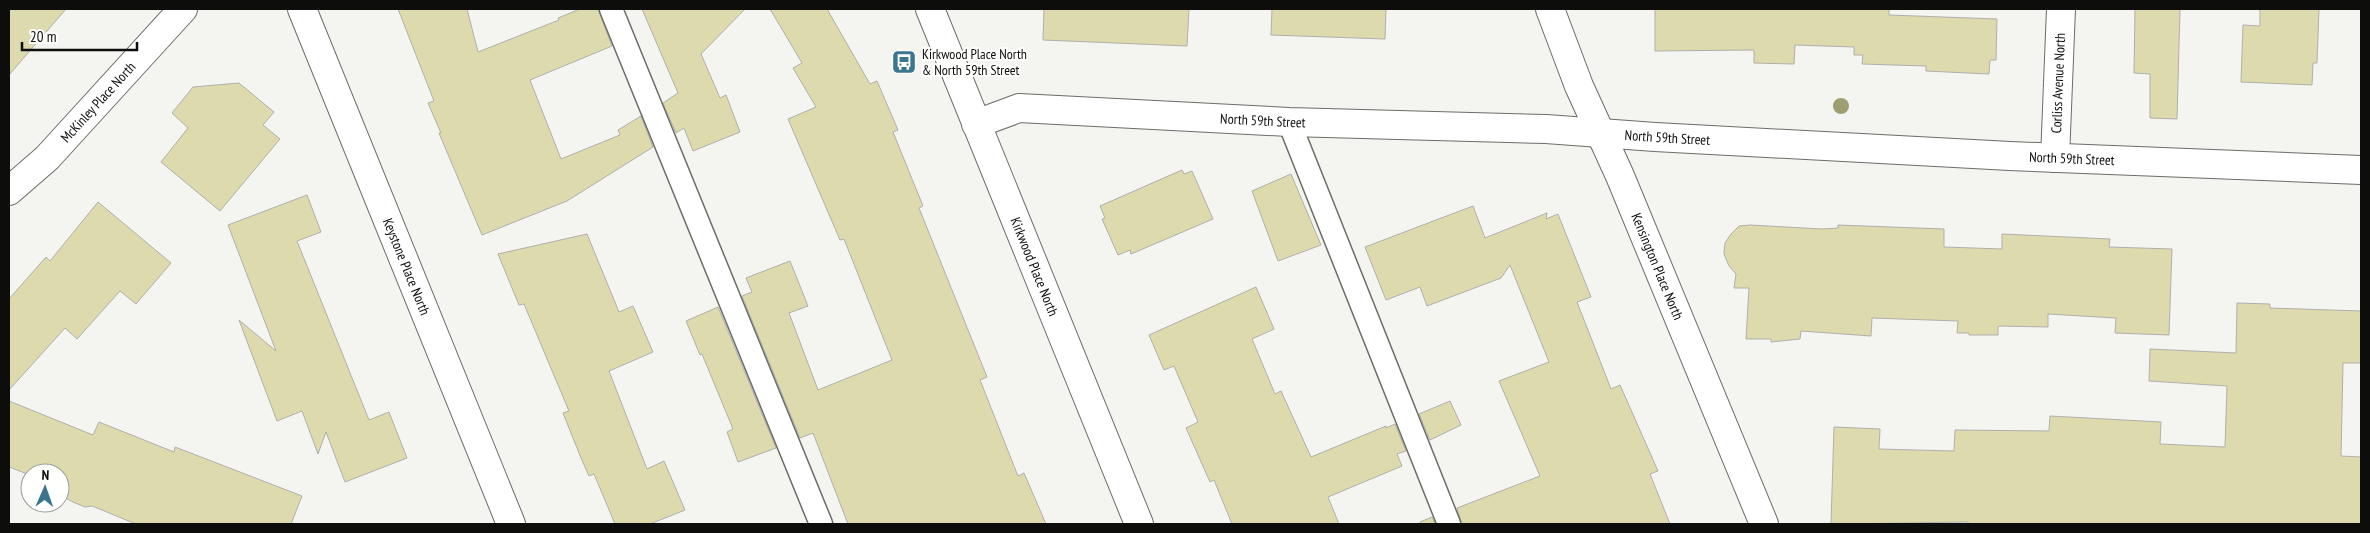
<svg xmlns="http://www.w3.org/2000/svg" width="2370" height="533" font-family="'PT Sans Narrow',sans-serif">
  <style>
    .building { fill: #dddbae; stroke: #b0afab }
    .lines { fill: none; stroke-linecap: round; stroke-linejoin: round }
    .lane-casing { stroke: #6c6c68; stroke-width: 25 }
    .street-casing { stroke: #6c6c68; stroke-width: 30 }
    .secondary-casing { stroke: #6c6c68; stroke-width: 30 }
    .lane { stroke: #fff; stroke-width: 22 }
    .street { stroke: #fff; stroke-width: 28 }
    .secondary { stroke: #fff; stroke-width: 28 }
    .tree { fill: #9f9d72 }
    .labels { text-anchor: middle; dominant-baseline: central; stroke-width: 4; stroke-linejoin: round; paint-order: stroke }
    .poi-label { font-size: 14px; fill: #0d0d0c; stroke: #fffffe; text-anchor: start }
    .street-label { font-size: 14px; fill: #0d0d0c; stroke: #fffffe }
  </style>
  <rect width="100%" height="100%" fill="#f4f4f0"/>
  <path class="building" d="M9 9H66L9 75Z
    M398 9H467L478 52 559 20 558 18 580 9H598L612 46 530 80 561 159 620 135 618 130 641 116 653 147 567 201 482 235 439 133H441L428 103 434 101Z
    M642 9H745L701 54 720 98 726 95 740 132 693 151 684 128 676 133 663 103 678 93Z
    M770 9H827L870 84 877 81 898 130 893 132 923 206 919 208 987 377 980 380 1018 476 1024 473 1046 524H848L813 433 800 438 742 296 752 292 746 278 790 261 808 306 789 313 818 390 892 360 844 239 840 240 788 119 816 107 793 68 802 63Z
    M1044 9H1189L1187 46 1043 40Z
    M1272 9H1386L1385 39 1271 35Z
    M1655 9H1889V15L1997 19 1996 60H1990L1989 74 1926 71V66L1862 64 1863 55H1854V47L1795 45 1794 64 1754 63V50L1655 51Z
    M2135 9H2180L2177 119 2150 118V74L2134 73Z
    M2260 9H2319L2317 63H2313L2312 85 2241 82 2243 25 2260 26Z
    M239 83 274 112 263 125 280 139 220 211 161 162 188 128 172 113 193 87Z
    M1182 170 1184 174 1192 171 1213 219 1131 254 1130 250 1118 255 1102 219 1105 218 1100 206Z
    M1291 174 1321 245 1278 261 1252 191Z
    M307 195 321 232 297 241 369 420 389 412 407 458 345 482 326 432 318 454 302 411 277 421 239 320 276 351 228 225Z
    M98 202 171 263 136 304 120 291 77 339 65 328 9 390V299L46 257 50 261Z
    M1473 206 1485 238 1547 213 1546 219 1558 214 1591 297 1577 302 1611 389 1620 385 1658 471 1650 474 1670 524H1462L1457 508 1540 476 1499 381 1549 362 1510 265 1501 278 1427 306 1420 287 1386 300 1365 247Z
    M1750 225 1822 229 1838 228V225L1944 229V247L2002 249V234L2110 239 2109 247 2172 249 2169 335 2115 333 2116 318 2048 314V327L1998 326V335H1969V333H1957L1958 321 1872 318 1871 336 1801 331 1800 339 1771 342V339H1746L1749 288H1734L1736 274 1729 266 1724 254 1725 243 1731 234 1739 226Z
    M587 234 619 312 633 306 653 352 609 371 647 469 664 461 685 510 650 524H615L594 474 589 476 581 458 563 413 569 411 524 304 519 305 498 254Z
    M1256 287 1274 329 1252 339 1275 394 1281 391 1311 457 1386 426V428L1395 424 1406 451 1397 454 1402 466 1328 497 1339 524H1232L1214 480 1210 482 1186 428 1198 422 1174 366 1164 370 1149 335Z
    M2237 303 2270 304V308L2361 311V363H2343L2341 456 2361 457V524H1968V522L1831 524 1834 427 1880 429 1879 449 1954 451 1955 430 2049 431 2050 416 2161 422 2160 444 2225 447 2227 386 2149 381 2150 349 2236 353Z
    M718 307 776 448 738 462 727 432 733 429 702 354 700 355 686 321Z
    M9 401 93 435 99 422 174 452 175 447 302 496 291 524H136L92 506 85 507 73 502 60 495V473H30V475L9 467Z
    M1450 401 1461 425 1430 440 1419 414Z
    M1432 517 1435 524H1421L1420 522Z"/>
  <g class="lines">
    <defs>
      <path id="lane" d="M611 9 821 524
        M1289 122 1449 524"/>
      <g id="street">
        <path id="s1" d="M302 9 511 524"/>
        <path id="s2" d="M1550 9 1579 86 1620 176 1764 524"/>
        <path id="s3" d="M976 124 1019 108 1289 122 1546 129 1655 137 2010 156 2361 170"/>
        <path id="s4" d="M2055 158 2061 9"/>
        <path id="s5" d="M9 191 47 158 183 9"/>
      </g>
      <g id="secondary">
        <path id="s6" d="M930 9 1139 524"/>
      </g>
    </defs>
    <use href="#lane" class="lane-casing"/>
    <use href="#street" class="street-casing"/>
    <use href="#secondary" class="secondary-casing"/>
    <use href="#lane" class="lane"/>
    <use href="#street" class="street"/>
    <use href="#secondary" class="secondary"/>
  </g>
  <circle class="tree" cx="1841" cy="106" r="8"/>
  <defs>
    <symbol id="bus-square" viewBox="-11 -11 22 22"><rect x="-9" y="-9" width="18" height="18" rx="4" fill="#3c758e" stroke="#fffffe"/><path d="M-5-6H5V4H4V6H2V4H-2V6H-4V4H-5ZM-3.5-4V0h7V-4ZM-3.5 1.2v1.5H-2V1.2ZM2 1.2v1.5H3.5V1.2Z" fill="#fff"/></symbol>
  </defs>
  <g fill-rule="evenodd">
    <use href="#bus-square" x="890" y="48" width="28" height="28"/>
  </g>
  <g class="labels">
    <g class="poi-label">
      <text x="922" y="54">Kirkwood Place North<tspan x="922" dy="16">&amp; North 59th Street</tspan></text>
    </g>
    <g class="street-label">
      <text stroke="none"><textPath href="#s4" startOffset="75">Corliss Avenue North</textPath></text>
      <text stroke="none"><textPath href="#s5" startOffset="126">McKinley Place North</textPath></text>
      <text stroke="none"><textPath href="#s3" startOffset="290">North 59th Street</textPath></text>
      <text stroke="none"><textPath href="#s3" startOffset="695">North 59th Street</textPath></text>
      <text stroke="none"><textPath href="#s3" startOffset="1100">North 59th Street</textPath></text>
      <text stroke="none"><textPath href="#s1" startOffset="278">Keystone Place North</textPath></text>
      <text stroke="none"><textPath href="#s2" startOffset="279">Kensington Place North</textPath></text>
      <text stroke="none"><textPath href="#s6" startOffset="278">Kirkwood Place North</textPath></text>
    </g>
  </g>
  <rect width="2370" height="533" fill="none" stroke="#0d0d0c" stroke-width="20"/>
  <g transform="translate(45 488) rotate(2)"><circle r="24" fill="#fffffe" stroke="#9e9e9d"/>
  <path d="M0-4L9 19L0 12L-9 19Z" fill="#3c758e"/>
  <text y="-8" font-size="14" font-weight="bold" text-anchor="middle" fill="#0d0d0c">N</text>
  </g>
  <path d="M22 42v8h115v-8" fill="none" stroke="#0d0d0c" stroke-width="2.5"/>
  <text x="30" y="42" font-size="15" fill="#0d0d0c" stroke="#fffffe" stroke-width="4" paint-order="stroke">20 m</text>
</svg>
